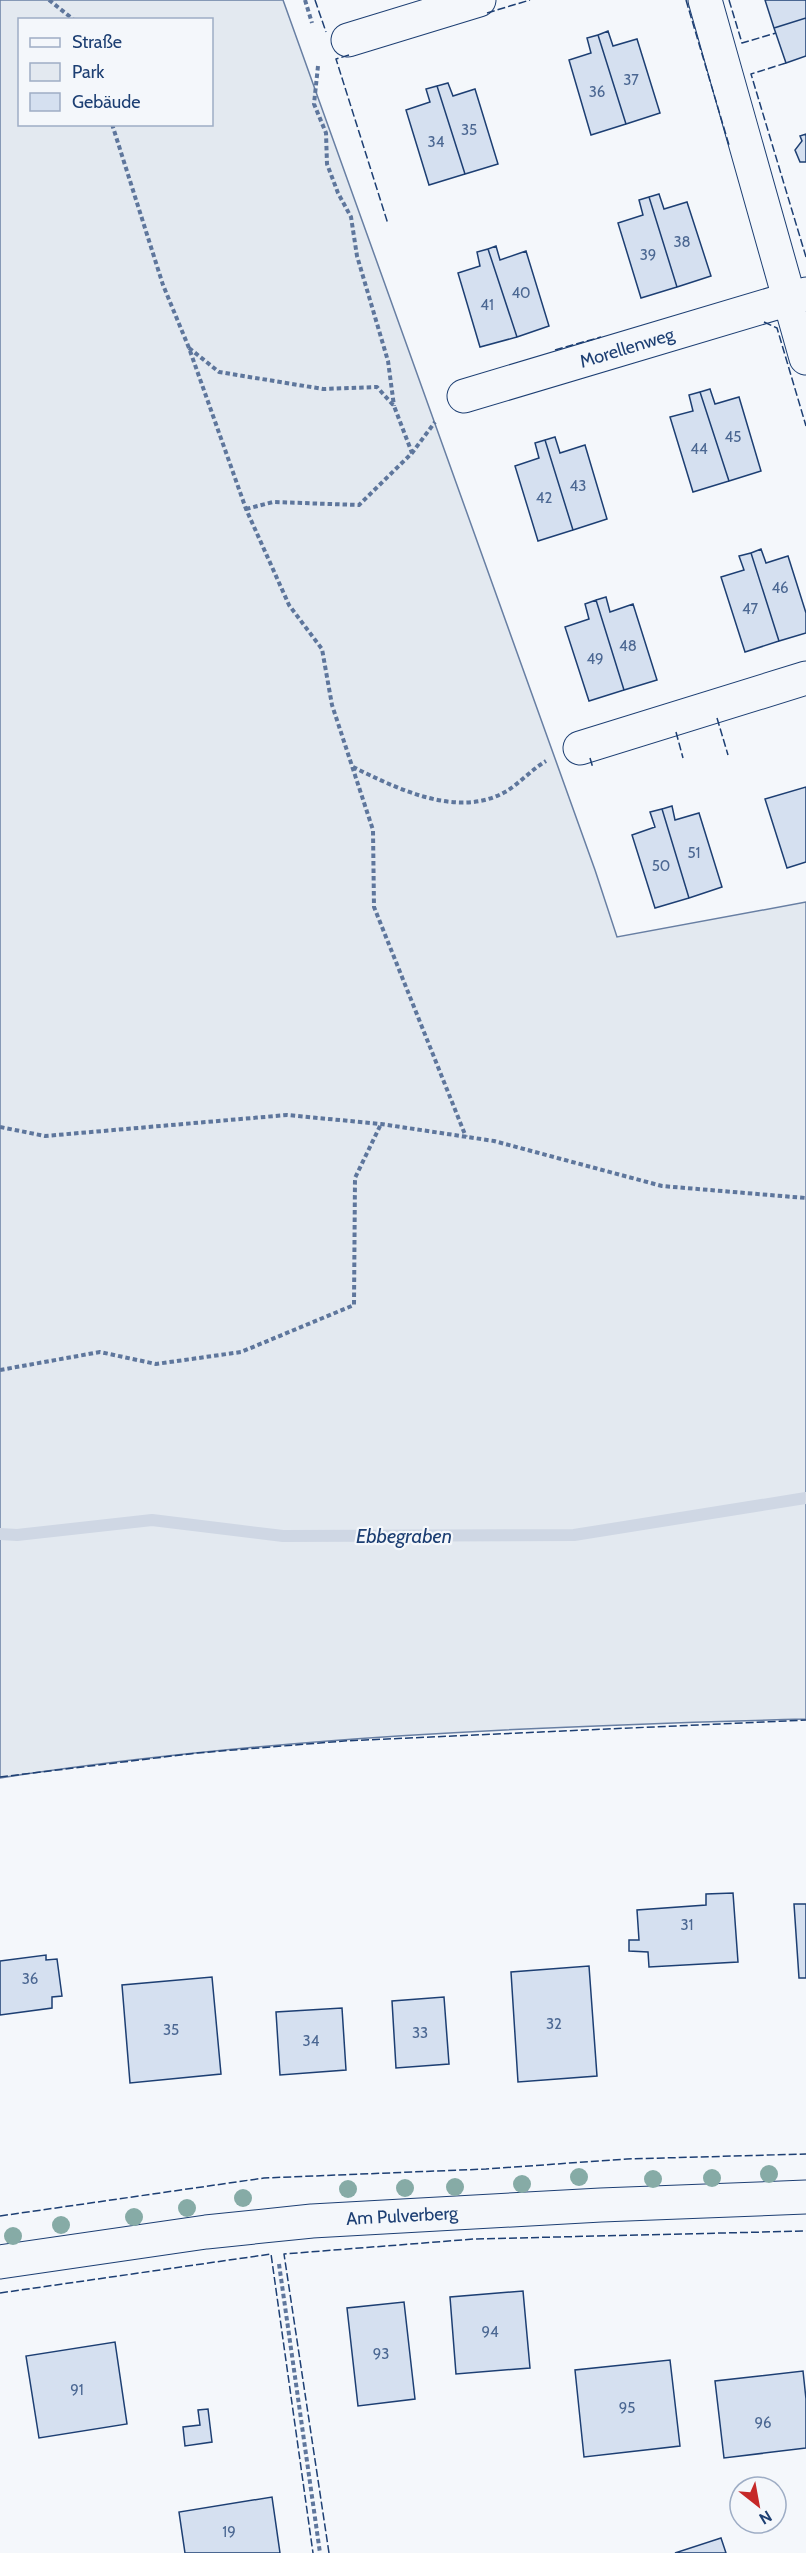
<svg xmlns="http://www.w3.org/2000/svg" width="806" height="2553" font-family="Cabin,sans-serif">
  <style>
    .green { fill: #e3e9f0; stroke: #687fa3; stroke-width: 1.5; fill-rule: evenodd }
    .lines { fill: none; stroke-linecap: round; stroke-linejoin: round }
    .stream { stroke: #cfd7e4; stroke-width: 12 }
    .building { fill: #d5e0f0; stroke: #1d3f73; stroke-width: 1.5 }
    .minor-casing { stroke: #1d3f73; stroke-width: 35 }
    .path { stroke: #5e769c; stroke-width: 4; stroke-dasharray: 4.5 3; stroke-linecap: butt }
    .minor { stroke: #f4f7fb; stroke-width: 33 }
    .fence { stroke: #1d3f73; stroke-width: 1.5; stroke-dasharray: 8 3; stroke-linecap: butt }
    .tree { fill: #86aba6 }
    .labels { text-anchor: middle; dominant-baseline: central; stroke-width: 4.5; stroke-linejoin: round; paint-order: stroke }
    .number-label { font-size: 15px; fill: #4b6792 }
    .street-label { font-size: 18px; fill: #1d3f73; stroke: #f4f7fb }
    .water-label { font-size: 20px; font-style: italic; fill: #1d3f73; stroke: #f4f7fb }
  </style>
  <rect width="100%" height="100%" fill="#f4f7fb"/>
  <path class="green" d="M0 0H283L595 870 617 937 806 902V1719C537 1726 266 1737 0 1778ZM20 20H212V124H20Z"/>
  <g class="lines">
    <path class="stream" d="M0 1534 17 1535 152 1520 283 1536 574 1535 806 1498"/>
  </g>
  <path class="building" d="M765 0H806V18L774 28Z
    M806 18V56L786 63 774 28Z
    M608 31 613 46 637 39 660 113 626 124 598 35Z
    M598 35 626 124 591 135 569 60 591 53 587 38Z
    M448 83 453 96 475 89 498 164 465 174 437 86Z
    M437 86 465 174 429 185 406 110 430 102 426 89Z
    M806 134V162H800L795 150 802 141 800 136Z
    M659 194 664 209 687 202 711 276 677 287 649 197Z
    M649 197 677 287 641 298 618 223 643 215 639 200Z
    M496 246 500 260 526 251 549 326 517 337 488 249Z
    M488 249 517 337 480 347 458 273 480 266 477 252Z
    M710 389 715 404 739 397 761 471 729 481 700 392Z
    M700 392 729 481 693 492 670 417 693 411 689 395Z
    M555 437 560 453 585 445 607 519 573 530 545 440Z
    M545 440 573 530 538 541 515 466 539 458 535 443Z
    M761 549 766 563 788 556 806 613V633L779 641 751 553Z
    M751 553 779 641 745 652 721 577 744 570 739 556Z
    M606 597 610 612 633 604 657 680 624 690 596 600Z
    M596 600 624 690 589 701 565 627 589 619 585 604Z
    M806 787V862L787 868 765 799Z
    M672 806 675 820 699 813 722 887 689 898 662 809Z
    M662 809 689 898 655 908 632 835 655 827 650 812Z
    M733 1893 738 1962 649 1967 648 1952 629 1951V1940H639L637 1910 706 1905V1894Z
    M794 1904H806V1978H799Z
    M46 1955V1960L57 1959 62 1996 52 1997V2008L0 2015V1961Z
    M589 1966 597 2076 518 2082 511 1972Z
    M212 1977 221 2074 130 2083 122 1985Z
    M444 1997 449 2064 396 2068 392 2001Z
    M342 2008 346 2070 280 2075 276 2012Z
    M523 2291 530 2368 456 2374 450 2297Z
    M404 2302 415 2399 358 2406 347 2308Z
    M115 2342 127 2424 39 2438 26 2356Z
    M670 2360 680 2446 584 2457 575 2370Z
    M803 2371 806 2399V2448L724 2458 715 2381Z
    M208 2409 212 2442 185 2446 183 2427 200 2425 198 2410Z
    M272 2497 280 2553H185L179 2512Z
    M721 2538 726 2553H675Z"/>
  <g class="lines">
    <defs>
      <path id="minor" d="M705 0 806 358
        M348 40 479 0
        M464 396 806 294
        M580 748 806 678
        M0 2262 206 2232 312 2221 601 2205 806 2197"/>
    </defs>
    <use href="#minor" class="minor-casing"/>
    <path class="path" d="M49 0 74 20
      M305 0 312 23
      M318 66 314 104 326 133 327 164 338 193 351 217 357 256 388 361 394 406
      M112 124 163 285 189 348 246 509 289 605 322 649 332 705 373 830 374 907 466 1137
      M189 348 219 372 323 389 377 387 394 406 412 453
      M246 509 273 502 359 505 412 453 435 422
      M353 767C396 788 457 819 505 792 519 784 531 770 546 761
      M0 1127 45 1136 287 1115 381 1124 494 1141 662 1186 806 1198
      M0 1370 100 1352 156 1364 241 1352 354 1305 355 1178 381 1124
      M279 2264 320 2553"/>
    <use href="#minor" class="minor"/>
    <path class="fence" d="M315 0 326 32
      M686 0 729 145
      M729 0 742 43 776 33
      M487 13 530 0
      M349 55 336 59 388 224
      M786 63 751 74 806 257
      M764 322 777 328 806 426
      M555 350 601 337
      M717 718 728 755
      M676 732 683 758
      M590 758 593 768
      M0 1777 197 1753 344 1741 806 1720
      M0 2216 264 2178 486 2169 627 2159 806 2154
      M0 2293 271 2254 313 2553
      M329 2553 284 2254 474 2239 806 2231"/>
  </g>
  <g class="tree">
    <circle cx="769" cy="2174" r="9"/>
    <circle cx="579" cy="2177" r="9"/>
    <circle cx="712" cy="2178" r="9"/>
    <circle cx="653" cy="2179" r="9"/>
    <circle cx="522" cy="2184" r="9"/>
    <circle cx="455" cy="2187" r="9"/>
    <circle cx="405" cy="2188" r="9"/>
    <circle cx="348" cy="2189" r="9"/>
    <circle cx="243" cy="2198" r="9"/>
    <circle cx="187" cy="2208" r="9"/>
    <circle cx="134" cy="2217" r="9"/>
    <circle cx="61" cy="2225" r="9"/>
    <circle cx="13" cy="2236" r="9"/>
  </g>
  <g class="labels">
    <g class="number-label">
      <text x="631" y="80">37</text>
      <text x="597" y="92">36</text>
      <text x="469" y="130">35</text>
      <text x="436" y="142">34</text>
      <text x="682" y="242">38</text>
      <text x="648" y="255">39</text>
      <text x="521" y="293">40</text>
      <text x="487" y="305">41</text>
      <text x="733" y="437">45</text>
      <text x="699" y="449">44</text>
      <text x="578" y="486">43</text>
      <text x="544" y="498">42</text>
      <text x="780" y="588">46</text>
      <text x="750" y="609">47</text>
      <text x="628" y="646">48</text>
      <text x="595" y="659">49</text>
      <text x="694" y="853">51</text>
      <text x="661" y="866">50</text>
      <text x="687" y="1925">31</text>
      <text x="30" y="1979">36</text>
      <text x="554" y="2024">32</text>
      <text x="171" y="2030">35</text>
      <text x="420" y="2033">33</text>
      <text x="311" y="2041">34</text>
      <text x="490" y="2332">94</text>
      <text x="381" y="2354">93</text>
      <text x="77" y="2390">91</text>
      <text x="627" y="2408">95</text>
      <text x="763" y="2423">96</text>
      <text x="229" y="2532">19</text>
    </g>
    <g class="street-label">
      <text transform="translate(627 348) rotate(-17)">Morellenweg</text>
      <text transform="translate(402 2216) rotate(-3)">Am Pulverberg</text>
    </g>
    <g class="water-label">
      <text x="404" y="1536">Ebbegraben</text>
    </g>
  </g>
  <rect x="18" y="18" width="195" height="108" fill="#f4f7fb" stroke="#9eadc5" stroke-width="1.5"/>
  <rect x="30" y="38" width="30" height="9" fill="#f4f7fb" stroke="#9eadc5" stroke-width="1.5"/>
  <text x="72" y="48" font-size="18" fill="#1d3f73">Straße</text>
  <rect x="30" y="63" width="30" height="18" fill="#e3e9f0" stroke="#9eadc5" stroke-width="1.5"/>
  <text x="72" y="78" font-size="18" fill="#1d3f73">Park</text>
  <rect x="30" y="93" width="30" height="18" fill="#d5e0f0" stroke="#9eadc5" stroke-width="1.5"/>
  <text x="72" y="108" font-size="18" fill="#1d3f73">Gebäude</text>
  <g transform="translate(758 2505) rotate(149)"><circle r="28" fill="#f4f7fb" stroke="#9eadc5" stroke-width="1.5"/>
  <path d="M0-4.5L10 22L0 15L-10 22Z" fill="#c62828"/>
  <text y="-9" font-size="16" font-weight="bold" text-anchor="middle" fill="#1d3f73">N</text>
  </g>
</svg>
